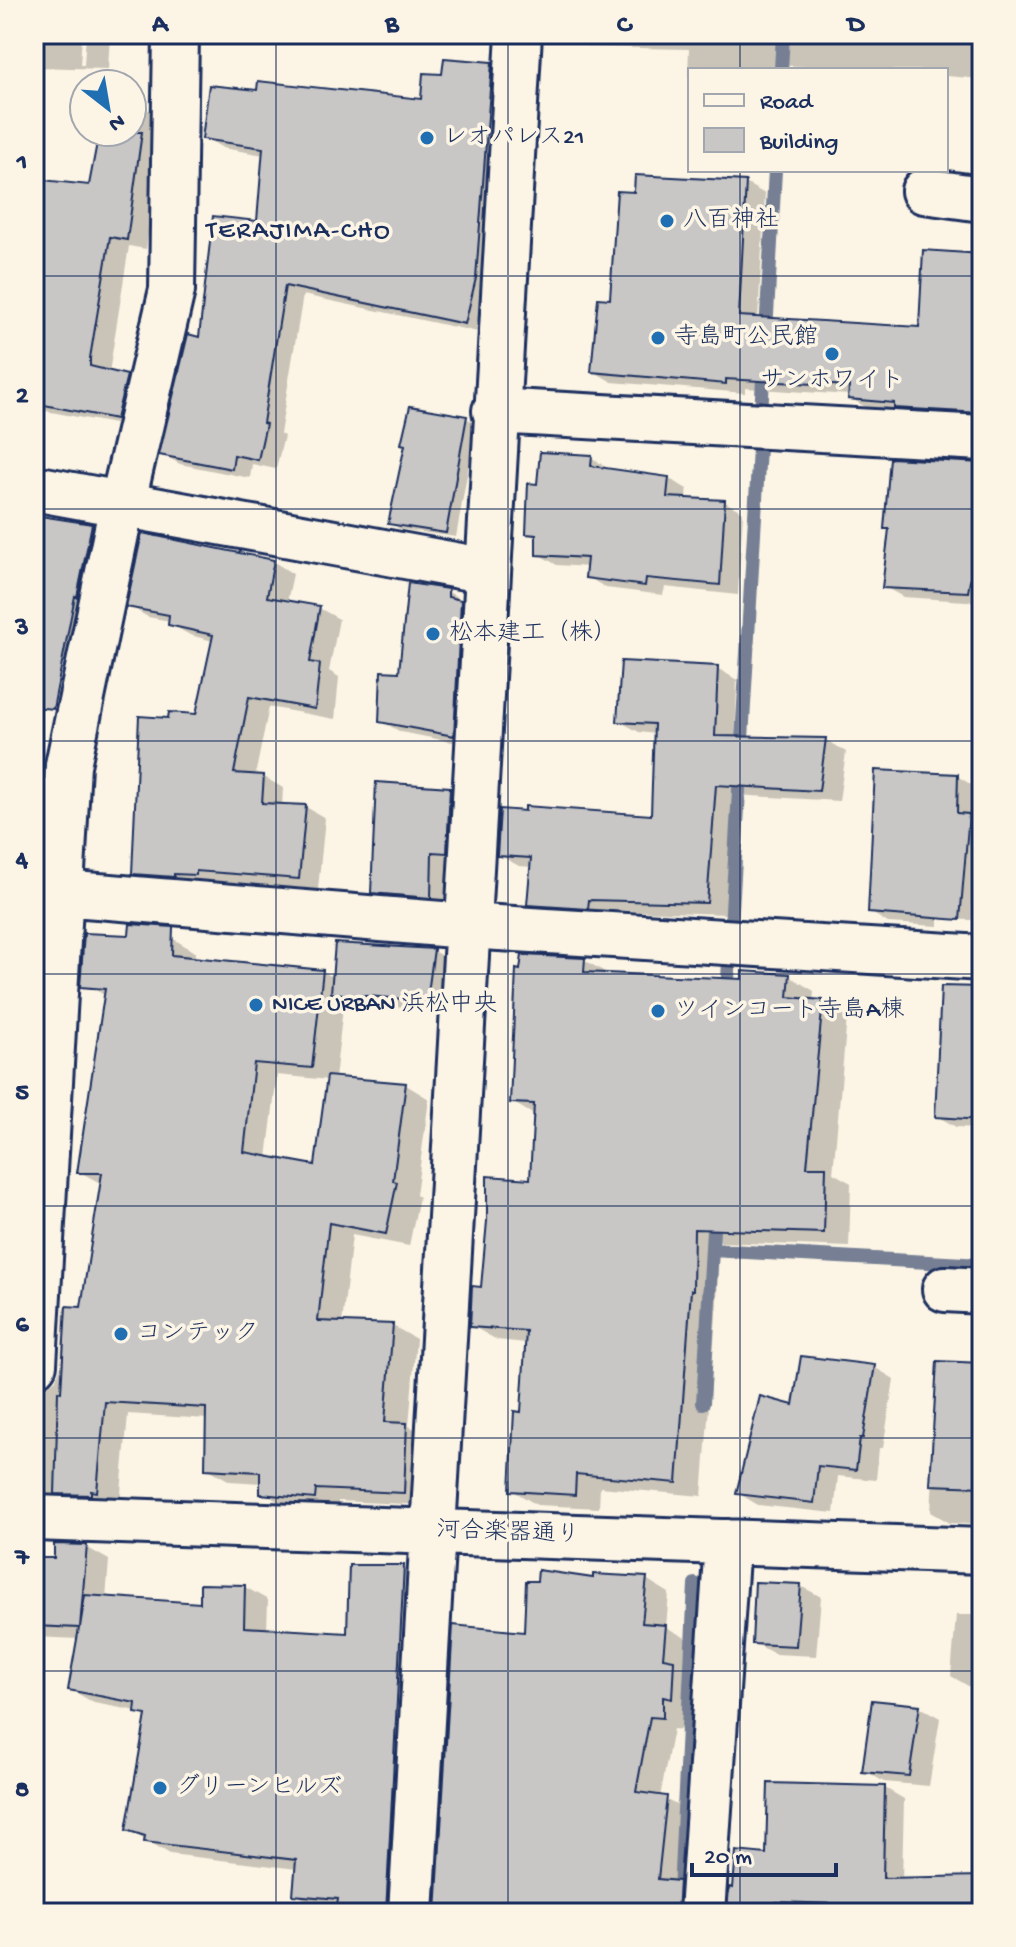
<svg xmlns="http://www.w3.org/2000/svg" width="1016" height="1947" font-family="'Gochi Hand','Klee One',sans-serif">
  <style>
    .shadow { fill: #0003; fill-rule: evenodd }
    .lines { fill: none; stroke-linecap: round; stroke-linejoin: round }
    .stream { stroke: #767f94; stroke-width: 14 }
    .building { fill: #c8c7c6; stroke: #1b2f5e; stroke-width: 2 }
    .minor-casing { stroke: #1b2f5e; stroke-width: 50 }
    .minor { stroke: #fcf5e5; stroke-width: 44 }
    .grid { fill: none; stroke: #1b2f5e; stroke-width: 2; stroke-opacity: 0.55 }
    .poi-dot { fill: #1f6fb2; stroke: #fcf5e5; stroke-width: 3 }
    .labels { text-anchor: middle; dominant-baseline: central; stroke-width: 7; stroke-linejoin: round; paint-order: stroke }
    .poi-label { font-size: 24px; fill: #1b2f5e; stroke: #fcf5e5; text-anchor: start }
    .street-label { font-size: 24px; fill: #1b2f5e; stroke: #fcf5e5 }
    .neighbourhood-label { font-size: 26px; letter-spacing: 2px; fill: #1b2f5e; stroke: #fcf5e5 }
    .neatline { fill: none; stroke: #1b2f5e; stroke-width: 3 }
    .grid-label { font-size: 26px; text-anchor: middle; font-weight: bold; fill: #1b2f5e }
  </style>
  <rect width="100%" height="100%" fill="#fcf5e5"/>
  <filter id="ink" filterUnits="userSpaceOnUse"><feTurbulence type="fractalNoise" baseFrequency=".0125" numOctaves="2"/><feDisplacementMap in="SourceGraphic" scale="16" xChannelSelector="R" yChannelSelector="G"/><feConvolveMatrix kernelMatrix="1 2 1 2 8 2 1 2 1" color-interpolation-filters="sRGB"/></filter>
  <g filter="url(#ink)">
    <path class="shadow" d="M34 34H82L80 65H84L86 34H110L108 69 34 67Z
      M574 34H982V79L946 76V70H853L781 65 780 70H690V78L688 77 689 49 590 47 574 38Z
      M492 64 510 74 483 333 303 295 280 434 284 436 276 469 252 464 250 478 180 464 162 454 201 340 259 223 264 155 223 148 205 138 423 101 444 76Z
      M132 106 145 108 164 119 146 249 129 246 109 373 126 376 145 388 136 428 46 411 39 445 34 444V181L91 188 101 132H132Z
      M745 183 765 194 758 320 920 330 982 256V422L869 409 850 398V395L745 388V393L612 382 593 371 612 301 636 194Z
      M466 418 476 424 456 537 400 529 390 523Z
      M591 457 610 470 668 478 687 489 686 500 725 502 743 512 738 595 665 587 663 595 606 588 588 577 589 567 557 565 538 554V539L528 533 539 486Z
      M982 465V602L903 597 885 587 891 530 886 528Z
      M34 517 92 526 112 538 83 666 34 659Z
      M274 562 293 574 287 602 319 608 339 619 329 671 339 677 335 719 269 707 255 776 264 777 283 788 282 806 306 807 325 818 318 889 154 877 134 865 170 720 197 716 213 641 190 635 170 624V621L148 617 129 606Z
      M447 591 467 603 473 746 401 732 381 721 401 675Z
      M717 668 737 680 735 739 826 740 846 752 839 801 735 795 727 914 608 910V919L549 915 529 904 532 867 519 866 499 855 653 817 656 734 639 732 619 721Z
      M34 753 58 767V871L34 869Z
      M957 776 975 787 972 920 938 919V926L888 923 870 912Z
      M449 789 467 799 464 862 449 861 448 907 391 902 373 892Z
      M172 938 195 952V959L323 971 334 978 433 951 453 962 447 1012 353 1003 344 998 335 1079 406 1085 429 1099 416 1195 419 1197 409 1246 352 1235 342 1324 393 1326 416 1339 409 1426 430 1438 427 1505 338 1501V1511L286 1506 262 1492V1483L230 1481 207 1468 208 1419 128 1414 120 1504 81 1506 62 1495H34V1388V1390L45 1388 56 1379 61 1367 64 1308 83 1309 102 1184 80 1172 106 996 89 986ZM277 1075 329 1080 317 1167 267 1158Z
      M584 960 610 975 744 981 789 976 814 991 813 1001 822 1002 847 1017 833 1173 851 1183 849 1247 719 1242 717 1303 702 1496 600 1487 599 1508 537 1505 512 1490 523 1414 527 1343 497 1340 472 1326 482 1289 532 1181 536 1116 512 1102Z
      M982 1000V1128L956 1127 937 1116Z
      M939 1363 982 1365V1525L950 1523 931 1512Z
      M874 1367 894 1379 883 1448H879L876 1480 838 1476 834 1513 758 1505 738 1493 794 1408Z
      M86 1547 109 1560 106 1599 202 1606 245 1587 268 1600 267 1631 349 1635 403 1567 427 1581 409 1913H338L339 1909 318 1907 295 1894 297 1869 170 1854 128 1829 148 1718 137 1711 94 1703 70 1689 80 1639 34 1637V1586H38L56 1560Z
      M646 1579 669 1593 666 1627 689 1640 686 1669 697 1675 695 1711 686 1709 685 1730 673 1729 660 1797 689 1811 681 1892 685 1895 683 1913H438L526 1635 595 1580Z
      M801 1586 821 1597 816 1656 775 1654 754 1643Z
      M956 1615H982V1689L970 1687 951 1676Z
      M920 1707 940 1718 929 1786 884 1782 864 1770Z
      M885 1788 904 1799 902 1880 982 1878V1913H733L768 1856Z"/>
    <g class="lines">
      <path class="stream" d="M781 70 783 34
        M766 333 775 170
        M727 996 764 362
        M712 1250 982 1265
        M703 1403 714 1213
        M679 1913 695 1584"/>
    </g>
    <path class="building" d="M444 58 492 62 476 278 465 324 285 286 263 423 266 424 258 460 234 455 232 469 159 455 188 334 199 337 213 216 257 221 263 148 202 139 209 85 257 90 258 81 421 99 423 73 442 74Z
      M99 132H142L127 240 110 237 90 358V366L127 375 116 419 34 403V179L89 185Z
      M635 175 746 181 739 316 919 327 923 250 982 254V413L894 408V403L848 399 849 386 726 379V384L591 372 598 298 610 299 617 191 634 192Z
      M410 406 467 416 446 533 388 524 405 445 401 444Z
      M540 452 592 455 591 466 669 477 667 497 725 500 720 585 646 578 645 586 585 578 587 558 536 555V535L526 534 528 483 537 484Z
      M890 458 982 463V559H974L968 592 882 588 889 529H884Z
      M34 515 92 524 77 597 75 596 53 709 34 707Z
      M142 533 274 560 267 597 320 606 310 662 320 664 315 709 249 697 234 773 264 775 262 803 306 805 299 879 196 871V875L174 874V877L132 874 139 716 168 718 169 712 196 714 213 635 168 625 169 615 126 607Z
      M408 583 448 589V597L461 600 454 736 379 722 381 671 399 672Z
      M621 661 718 666 715 736 826 738 819 791 716 785 707 903 589 900 588 909 527 905 531 858 497 856 500 809 525 811V806L651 815 654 724 617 722Z
      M875 770 958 774 957 813 969 814 960 920 868 913Z
      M376 782 450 787 447 853 432 852 431 898 371 893Z
      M130 924 173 927 172 955 323 970 312 1068 254 1063 244 1152 315 1165 327 1076 406 1083 393 1181 397 1182 386 1234 329 1223 318 1321 393 1324 385 1422 407 1423 404 1493 316 1489 315 1499 260 1494V1472L205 1469 206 1408 105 1402 97 1492 91 1491V1495L55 1494 58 1391 61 1392 66 1306 81 1307 102 1173H77L105 989 80 987 84 933 129 935Z
      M335 943 434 949 427 1001 331 993Z
      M522 955 585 958 584 972 742 979V971L790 974 788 997 823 1000 807 1167H826L824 1233 694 1229 693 1290H691L677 1483 576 1474 575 1495 510 1491 514 1411 521 1412 526 1331 470 1327 472 1286 481 1287 487 1221V1176L530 1179 534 1104 510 1103 516 969 520 970Z
      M941 986 982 987V1120L935 1117Z
      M801 1356 875 1365 863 1438H860L856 1470 818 1466 814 1503 736 1494 760 1396 793 1405Z
      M937 1361 982 1363V1487L930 1485Z
      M54 1544 87 1545 80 1627 85 1595 200 1603V1584L245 1585 244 1627 347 1633 349 1565H404L386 1913H336L338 1899 293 1895 296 1860 144 1842 145 1836 126 1830 146 1715 135 1713 136 1703 68 1690 79 1628 34 1626 37 1558H54Z
      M538 1570 593 1578V1574L647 1577 642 1623 666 1625 663 1658 674 1660 672 1699 663 1697V1718L650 1717 636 1792 667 1796 658 1879 679 1881 677 1913H436L453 1625 524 1632 526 1581H537Z
      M755 1582 801 1584 796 1646 752 1644Z
      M872 1700 920 1705 909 1776 862 1772Z
      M768 1783 885 1786 883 1878 982 1876V1913H839V1904L776 1902 775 1913H727L729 1887 733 1888 736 1851 766 1854Z"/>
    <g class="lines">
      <defs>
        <path id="minor" d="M924 191 982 199
          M495 411 982 438
          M34 488 487 571
          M34 888 61 893 466 926 982 958
          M945 1289 982 1291
          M34 1364 68 765 122 505 172 290 176 34
          M34 1518 982 1551
          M411 1913 519 34
          M702 1913 727 1542"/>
      </defs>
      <use href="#minor" class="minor-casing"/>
      <use href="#minor" class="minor"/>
    </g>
  </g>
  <path class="grid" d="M276 34V1913M508 34V1913M740 34V70M740 170V1913M34 276H982M34 509H982M34 741H982M34 974H982M34 1206H982M34 1438H982M34 1671H982"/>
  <g class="poi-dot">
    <circle cx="427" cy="138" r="8"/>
    <circle cx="667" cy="221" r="8"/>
    <circle cx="658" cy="338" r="8"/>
    <circle cx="832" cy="354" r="8"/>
    <circle cx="433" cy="634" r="8"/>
    <circle cx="256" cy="1005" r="8"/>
    <circle cx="658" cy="1011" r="8"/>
    <circle cx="121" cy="1334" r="8"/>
    <circle cx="160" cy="1788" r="8"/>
  </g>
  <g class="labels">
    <g class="poi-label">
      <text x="443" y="138">レオパレス21</text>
      <text x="683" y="221">八百神社</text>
      <text x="674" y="338">寺島町公民館</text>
      <text x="832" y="381" text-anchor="middle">サンホワイト</text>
      <text x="449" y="634">松本建工（株）</text>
      <text x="272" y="1005">NICE URBAN 浜松中央</text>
      <text x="674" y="1011">ツインコート寺島A棟</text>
      <text x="137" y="1334">コンテック</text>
      <text x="176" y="1788">グリーンヒルズ</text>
    </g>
    <g class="street-label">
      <text transform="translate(508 1534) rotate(2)">河合楽器通り</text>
    </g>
    <g class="neighbourhood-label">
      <text x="299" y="232">TERAJIMA-CHO</text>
    </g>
  </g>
  <rect width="1016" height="1947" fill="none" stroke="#fcf5e5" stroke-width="88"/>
  <rect x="688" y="68" width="260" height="104" fill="#fcf5e5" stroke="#a2a6af" stroke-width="2"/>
  <rect x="704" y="94" width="40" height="12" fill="#fcf5e5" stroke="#a2a6af" stroke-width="2"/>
  <text x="760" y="108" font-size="24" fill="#1b2f5e">Road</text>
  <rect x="704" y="128" width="40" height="24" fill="#c8c7c6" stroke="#a2a6af" stroke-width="2"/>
  <text x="760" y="148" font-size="24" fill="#1b2f5e">Building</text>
  <g transform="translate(108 108) rotate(149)"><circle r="38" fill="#fcf5e5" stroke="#a2a6af" stroke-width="2"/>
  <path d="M0-6L14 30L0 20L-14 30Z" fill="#1f6fb2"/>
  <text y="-12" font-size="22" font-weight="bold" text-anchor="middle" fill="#1b2f5e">N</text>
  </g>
  <path d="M692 1863v12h144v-12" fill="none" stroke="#1b2f5e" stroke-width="4"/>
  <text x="704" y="1863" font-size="24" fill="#1b2f5e" stroke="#fcf5e5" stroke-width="6" paint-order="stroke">20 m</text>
  <rect x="44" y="44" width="928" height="1859" class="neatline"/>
  <g class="grid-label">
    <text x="160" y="31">A</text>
    <text x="392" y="31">B</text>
    <text x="624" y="31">C</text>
    <text x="856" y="31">D</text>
    <text x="22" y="169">1</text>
    <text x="22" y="402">2</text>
    <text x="22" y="634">3</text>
    <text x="22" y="866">4</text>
    <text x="22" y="1099">5</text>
    <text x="22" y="1331">6</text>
    <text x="22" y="1564">7</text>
    <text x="22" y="1796">8</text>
  </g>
</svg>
